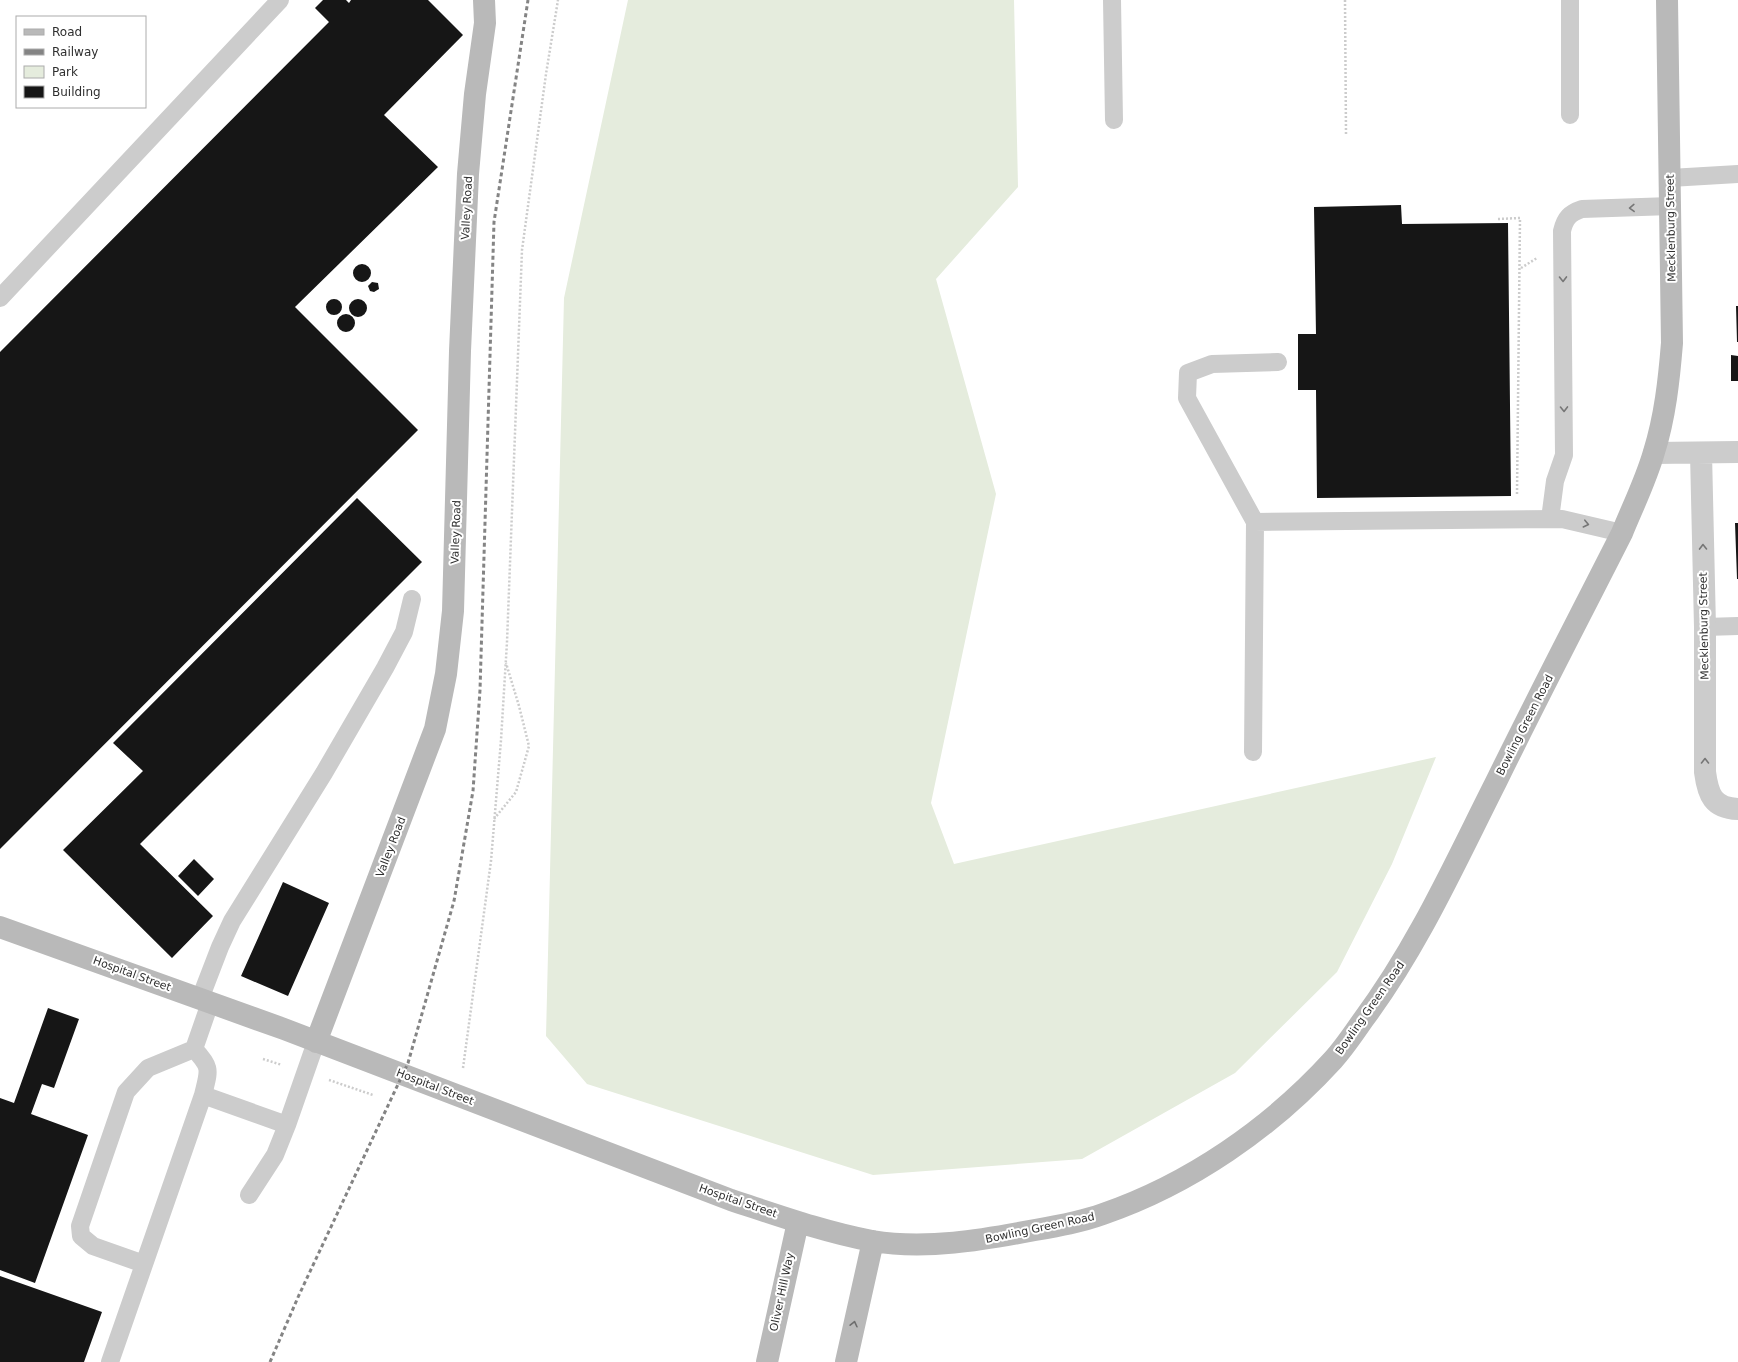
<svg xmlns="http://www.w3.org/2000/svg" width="1738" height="1362" font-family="'DejaVu Sans',sans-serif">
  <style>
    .green { fill: #e5ecdd }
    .building { fill: #161616 }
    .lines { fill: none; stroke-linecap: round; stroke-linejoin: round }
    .path { stroke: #ccc; stroke-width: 2.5; stroke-dasharray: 2 2; stroke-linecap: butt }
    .lane { stroke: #ccc; stroke-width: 18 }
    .street { stroke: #ccc; stroke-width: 22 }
    .secondary { stroke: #b9b9b9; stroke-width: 22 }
    .rail { stroke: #848484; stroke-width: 3; stroke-dasharray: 4 3; stroke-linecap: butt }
    .oneway { stroke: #767676 }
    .oneway2 { stroke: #6d6d6d }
    .labels { text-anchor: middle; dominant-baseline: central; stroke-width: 4; stroke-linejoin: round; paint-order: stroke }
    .street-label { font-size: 11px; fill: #2f2f2f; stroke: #fff }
  </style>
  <rect width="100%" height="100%" fill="#fff"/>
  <path class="green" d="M628 0H1014L1018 187 936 279 996 494 931 803 954 864 1436 757 1392 864 1337 972 1235 1073 1082 1159 873 1175 587 1084 546 1036 564 298Z"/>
  <path class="building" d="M323 0H346L349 3 351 0H428L463 35 384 115 438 167 295 307 418 430 0 849V352L329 22 315 8Z
    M1401 205 1402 224 1508 223 1511 496 1317 498 1316 390H1298V334H1316L1314 207Z
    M353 273a9 9 0 1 1 18 0a9 9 0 1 1-18 0Z
    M372 282 378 283 379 289 374 292 370 291 368 286Z
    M326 307a8 8 0 1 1 16 0a8 8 0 1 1-16 0Z
    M349 308a9 9 0 1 1 18 0a9 9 0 1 1-18 0Z
    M1736 306H1738V342H1737Z
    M337 323a9 9 0 1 1 18 0a9 9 0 1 1-18 0Z
    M1731 355 1738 356V381H1731Z
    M357 498 422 562 140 844 213 916 172 958 63 850 143 771 113 743Z
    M1735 523H1738V579H1737Z
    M194 859 214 879 198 896 178 876Z
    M283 882 329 903 288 996 241 976Z
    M48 1008 79 1019 54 1088 42 1084 31 1114 88 1135 35 1283 0 1270V1098L14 1103Z
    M0 1276 102 1312 84 1362H0Z"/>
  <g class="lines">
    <path class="path" d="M1345 0 1346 134
      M1498 219 1520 218 1517 494
      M1521 268 1537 258
      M494 819 516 792 529 746 519 706 506 663
      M263 1059 282 1065
      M463 1068 491 861 501 740 507 642 522 250 546 74 558 0
      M329 1080 373 1095"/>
    <path class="lane" d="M1112 0 1114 120
      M1570 115V0
      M1670 178 1738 174
      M0 298 280 0
      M1278 362 1212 364 1188 373 1187 398 1255 522 1562 519 1622 533
      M1550 519 1555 481 1564 455 1562 231C1565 218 1570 213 1582 209L1671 206
      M1705 627 1738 626
      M1253 752 1255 522
      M200 999 220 947 232 921 324 773 385 668 404 632 412 599
      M203 1095 287 1125
      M249 1195 275 1155 287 1125 316 1042
      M144 1264 93 1246 81 1236 80 1226 126 1092 148 1068 194 1049 210 1003
      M110 1362 203 1095C209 1070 212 1068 194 1049"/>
    <path class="street" d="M1654 453 1738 452
      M1701 453 1705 627V772C1708 795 1713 808 1738 809"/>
    <path class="secondary" d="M0 927 284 1029 731 1200C777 1215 824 1232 872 1241 926 1250 982 1240 1035 1230 1058 1226 1081 1222 1103 1214 1190 1184 1271 1128 1333 1060 1344 1048 1354 1033 1363 1020 1418 946 1455 863 1496 782 1537 698 1580 616 1622 533 1633 506 1646 480 1654 452 1665 417 1669 380 1672 343L1667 0
      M316 1042 435 729 446 674 453 611 460 351 468 174 475 94 485 23 484 0
      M767 1362 798 1222
      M846 1362 873 1241"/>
    <path class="rail" d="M270 1362 299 1295 408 1063 454 901 473 791 480 690 494 222 528 0"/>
  </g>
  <defs><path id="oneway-chevron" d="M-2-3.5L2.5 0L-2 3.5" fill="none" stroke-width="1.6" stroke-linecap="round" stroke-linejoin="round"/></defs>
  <g class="oneway">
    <use href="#oneway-chevron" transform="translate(1632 208) rotate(178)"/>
    <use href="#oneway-chevron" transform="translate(1563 279) rotate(89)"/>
    <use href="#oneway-chevron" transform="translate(1564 409) rotate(89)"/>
    <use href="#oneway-chevron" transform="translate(1586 524) rotate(13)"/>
    <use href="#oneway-chevron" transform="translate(1703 547) rotate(-91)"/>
    <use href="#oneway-chevron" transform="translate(1705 761) rotate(-90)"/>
  </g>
  <use class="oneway2" href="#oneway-chevron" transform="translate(854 1324) rotate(-77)"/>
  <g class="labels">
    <g class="street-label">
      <text transform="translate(467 208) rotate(-87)">Valley Road</text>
      <text transform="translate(1671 228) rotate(-91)">Mecklenburg Street</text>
      <text transform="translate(456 532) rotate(-88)">Valley Road</text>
      <text transform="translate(1704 626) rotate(-91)">Mecklenburg Street</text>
      <text transform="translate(1525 725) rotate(-63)">Bowling Green Road</text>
      <text transform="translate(391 847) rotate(-69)">Valley Road</text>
      <text transform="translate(132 974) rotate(20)">Hospital Street</text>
      <text transform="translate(1370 1008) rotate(-55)">Bowling Green Road</text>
      <text transform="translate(435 1087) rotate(21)">Hospital Street</text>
      <text transform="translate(738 1201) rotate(19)">Hospital Street</text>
      <text transform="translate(1040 1228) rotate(-12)">Bowling Green Road</text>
      <text transform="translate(782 1292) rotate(-78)">Oliver Hill Way</text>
    </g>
  </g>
  <rect x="16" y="16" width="130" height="92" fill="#ffffff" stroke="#acacac"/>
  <rect x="24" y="29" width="20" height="6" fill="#b9b9b9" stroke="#acacac"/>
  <text x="52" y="36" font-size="12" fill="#2f2f2f">Road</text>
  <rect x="24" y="49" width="20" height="6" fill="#848484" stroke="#acacac"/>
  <text x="52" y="56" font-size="12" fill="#2f2f2f">Railway</text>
  <rect x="24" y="66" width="20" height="12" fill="#e5ecdd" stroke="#acacac"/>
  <text x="52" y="76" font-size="12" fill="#2f2f2f">Park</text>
  <rect x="24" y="86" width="20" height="12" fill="#161616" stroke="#acacac"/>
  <text x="52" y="96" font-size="12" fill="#2f2f2f">Building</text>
</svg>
